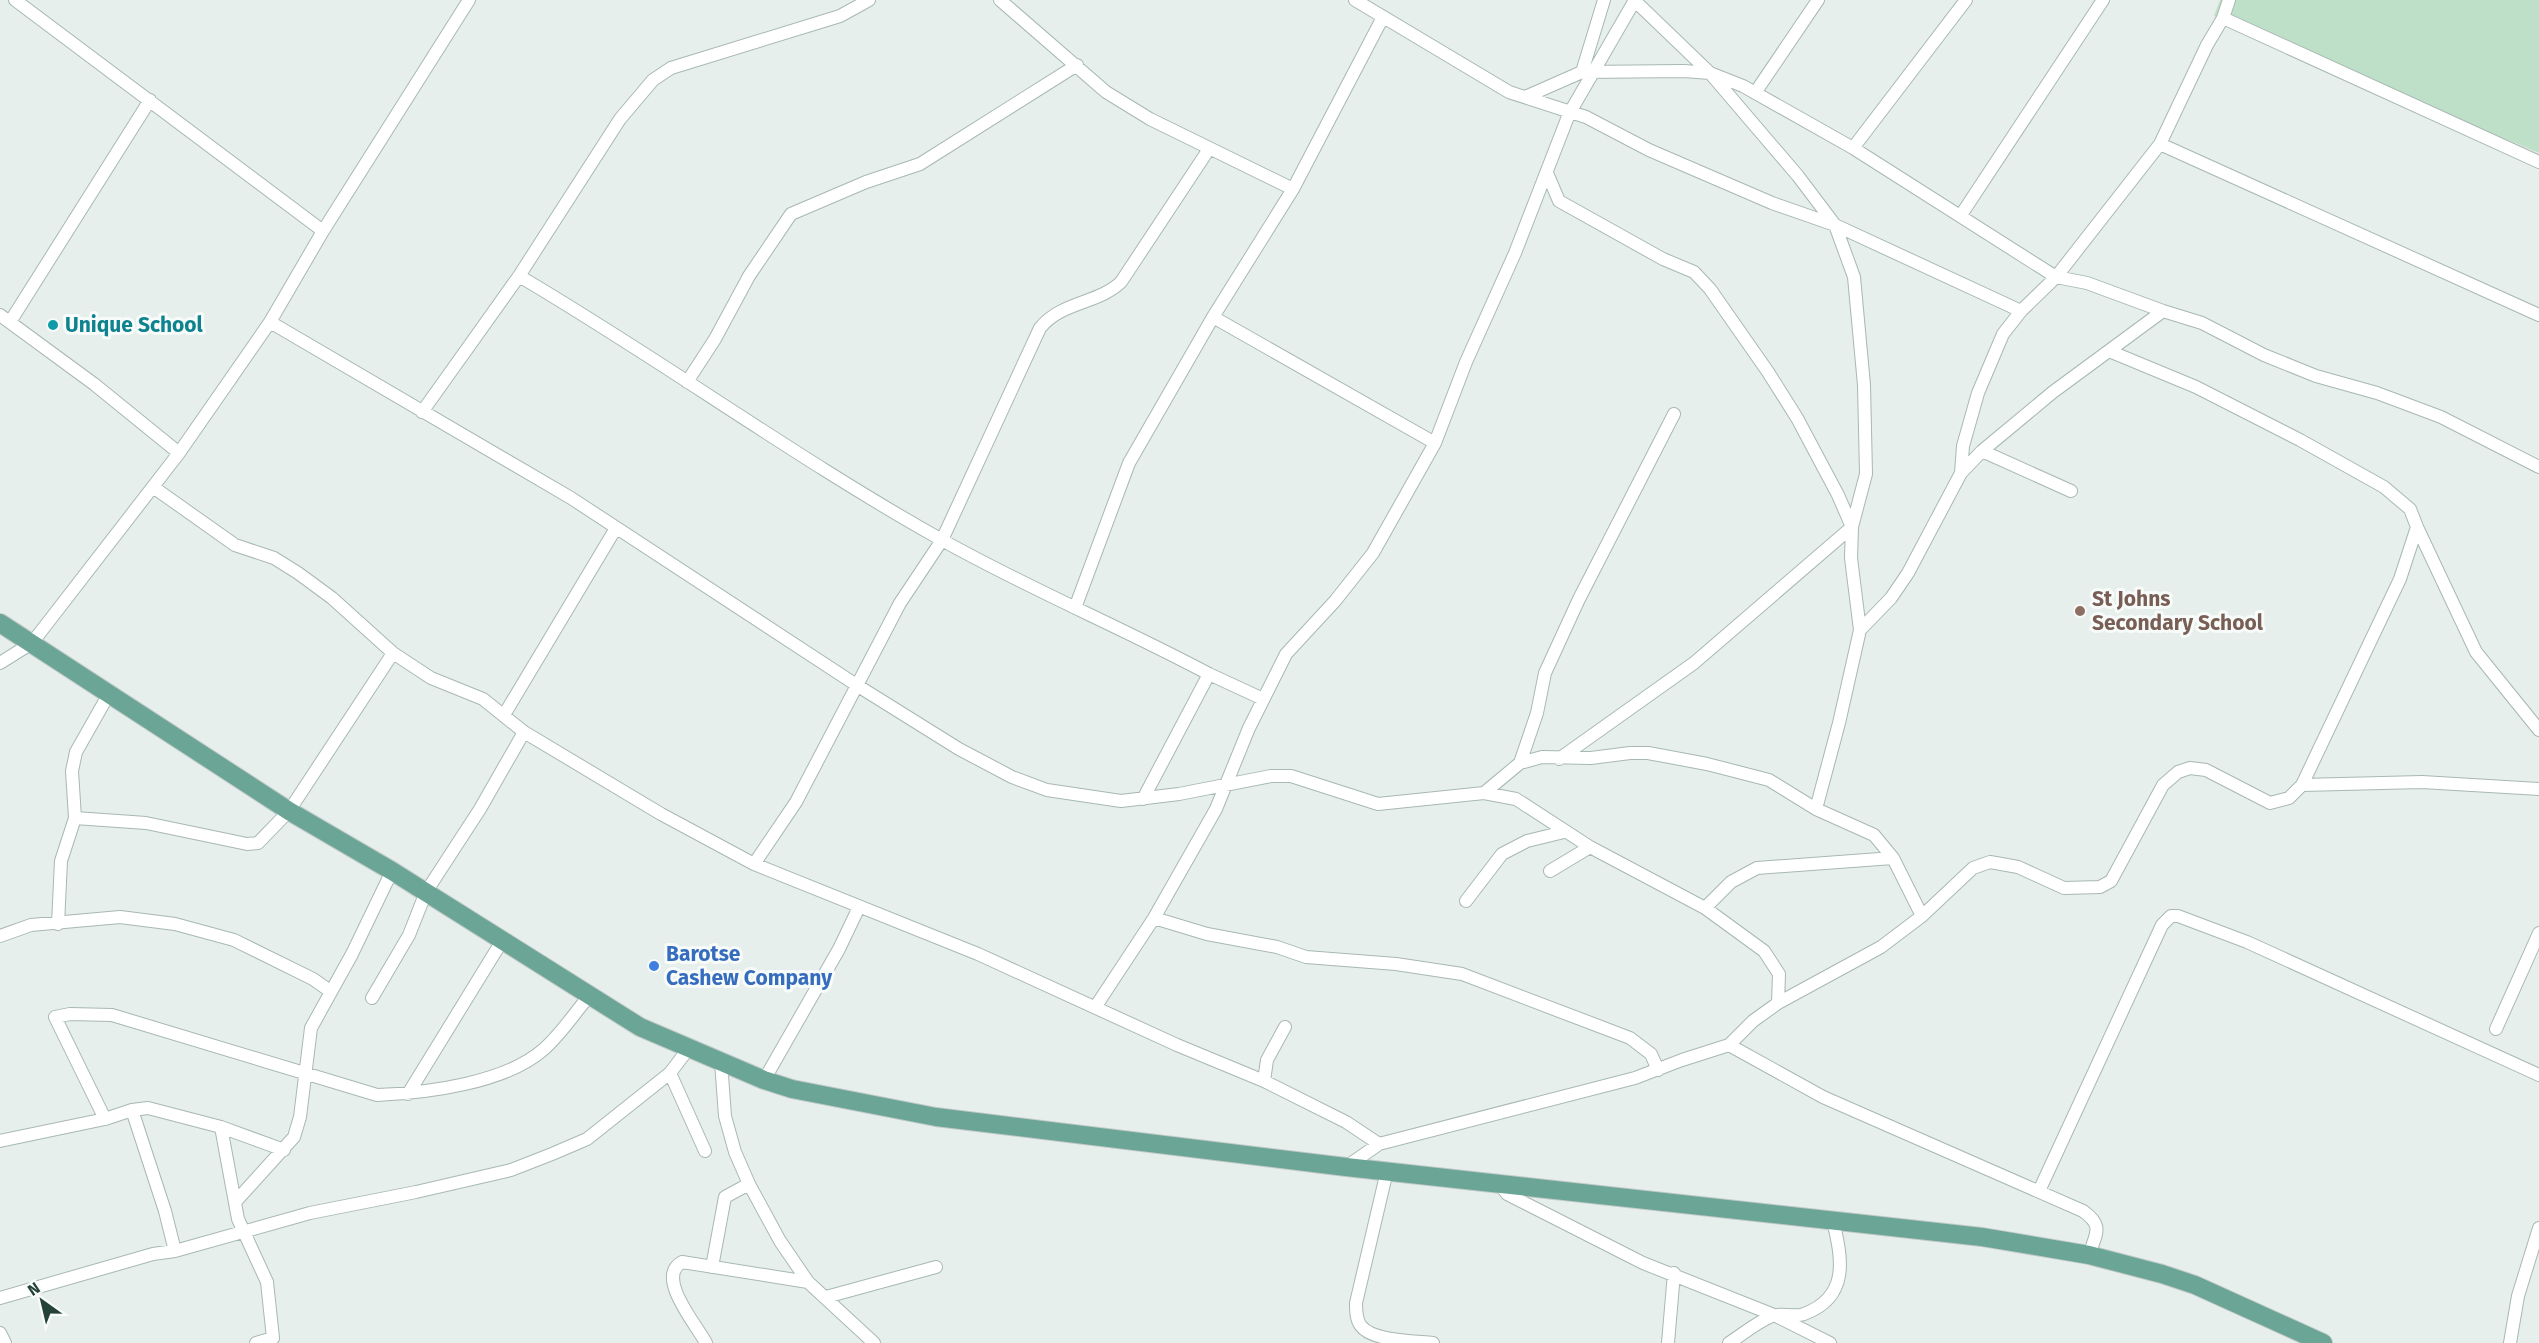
<svg xmlns="http://www.w3.org/2000/svg" width="2539" height="1343" font-family="'Fira Sans',sans-serif">
  <style>
    .green { fill: #bfe0c8 }
    .lines { fill: none; stroke-linecap: round; stroke-linejoin: round }
    .street-casing { stroke: #a8b8b2; stroke-width: 14 }
    .primary-casing { stroke: #c2cac8; stroke-width: 20 }
    .street { stroke: #fff; stroke-width: 12 }
    .primary { stroke: #6aa596; stroke-width: 18 }
    .culture-dot { fill: #0f9aa8; stroke: #f7fbf9; stroke-width: 2 }
    .education-dot { fill: #8d6e63; stroke: #f7fbf9; stroke-width: 2 }
    .shop-dot { fill: #3f7fe0; stroke: #f7fbf9; stroke-width: 2 }
    .labels { text-anchor: middle; dominant-baseline: central; stroke-width: 6; stroke-linejoin: round; paint-order: stroke }
    .culture-label { font-size: 21px; font-weight: bold; fill: #0d838f; stroke: #f7fbf9; text-anchor: start }
    .education-label { font-size: 21px; font-weight: bold; fill: #785e54; stroke: #f7fbf9; text-anchor: start }
    .shop-label { font-size: 21px; font-weight: bold; fill: #366cbe; stroke: #f7fbf9; text-anchor: start }
  </style>
  <rect width="100%" height="100%" fill="#e6efeb"/>
  <path class="green" d="M2220 0H2539V153L2214 16Z"/>
  <g class="lines">
    <defs>
      <path id="street" d="M15 0 323 231
        M1000 0 1106 92 1150 119 1293 189
        M1355 0 1509 92 1586 117 1649 150 1772 203 1835 225 2021 311
        M1634 0 1710 73 1743 86 1853 148 2056 277 2087 283 2163 311
        M2223 18 2539 162
        M1582 72 1604 0
        M1755 93 1818 0
        M1525 97 1582 72 1684 71 1710 73 1798 176 1835 225 1854 277 1864 385 1866 474 1852 527 1694 663 1559 759
        M2160 144 2539 315
        M1853 148 1966 0
        M1547 173 1559 201 1663 259 1694 272 1710 289 1768 372 1797 418 1838 495 1852 527 1851 558 1860 630 1839 723 1816 809
        M1961 215 2103 0
        M519 276C662 360 797 459 942 540 1029 589 1121 627 1209 674L1143 799
        M0 315 94 384 179 453
        M1213 317 1435 443
        M10 322 150 100
        M270 322 571 498 858 686 959 749 1012 777 1047 790 1121 801 1179 794 1271 776H1291L1378 804 1484 793 1516 799 1590 847 1705 908 1764 951 1779 974 1778 1003
        M687 382 715 339 749 276 791 214 866 182 920 164 1077 65
        M422 412 519 276 620 119 653 80 671 68 840 16 869 0
        M1982 451 2071 491
        M1961 473 1963 446 1978 393 2003 334 2021 311 2056 277 2160 144 2207 45 2223 18 2229 0
        M153 487 235 545 274 558 298 573 332 598 393 653 431 678 483 699 524 732 661 814 754 864 978 954 1177 1045 1264 1081 1346 1122 1379 1144
        M2417 527 2476 652 2539 730
        M1075 608 1129 463 1213 317 1293 189 1383 17
        M1860 630 1891 598 1908 573 1961 473 1982 451 2053 392 2163 311 2202 323 2264 355 2316 376 2377 393 2441 417 2539 467
        M0 663 32 643 179 453 270 322 323 231 469 0
        M1209 674 1263 699
        M504 715 616 528
        M1520 763 1537 713 1545 673 1579 599 1674 414
        M2302 785 2422 782 2539 789
        M1484 793 1520 763 1542 757 1591 758 1630 753H1648L1707 764 1769 780 1816 809 1874 835 1893 858 1922 916
        M75 818 146 823 247 844 258 843 289 811 393 653
        M754 864 796 802 900 603 942 540 1040 328C1062 301 1098 304 1121 282L1209 149
        M1550 871 1590 847
        M1466 901 1502 854 1527 841 1564 832
        M1705 908 1731 882 1757 868 1893 858
        M1154 918 1207 934 1277 947 1306 957 1396 964 1462 974 1630 1038 1651 1054 1658 1070
        M58 924 61 861 75 818 72 771 76 752 110 692
        M0 936 31 925 120 917 175 924 234 940 313 979 330 991
        M372 998 409 935 426 892 480 809 524 732
        M1096 1006 1154 918 1216 809 1249 728 1286 654 1335 601 1373 553 1435 443 1466 362 1515 253 1569 114 1635 0
        M2496 1029 2539 933
        M1729 1045 1823 1097 2083 1211C2104 1226 2096 1233 2089 1255
        M721 1062 725 1116 735 1152 749 1184 780 1241 808 1282 874 1343
        M670 1073 705 1151
        M764 1080 839 949 859 907
        M1264 1081 1267 1060 1285 1027
        M408 1094 502 941
        M132 1110 165 1211 175 1251
        M105 1119 55 1017 70 1014 112 1015 377 1095C427 1093 506 1083 544 1049 561 1034 574 1014 589 996
        M221 1127 238 1219 267 1282 273 1338 256 1343
        M0 1141 105 1119 132 1110 148 1108 221 1127 284 1150
        M1346 1167 1379 1144 1635 1078 1682 1060 1729 1045 1753 1021 1778 1003 1881 947 1922 916 1973 868 1990 862 2018 867 2064 888 2100 887 2111 881 2163 785 2178 772 2190 768 2206 770 2270 803 2289 798 2302 785 2400 579 2417 527 2410 509 2384 487 2300 440 2196 387 2109 351
        M1387 1171 1356 1303C1356 1310 1356 1320 1361 1326 1372 1341 1414 1341 1433 1343
        M1499 1183 1507 1194 1643 1263 1774 1315 1830 1343
        M2039 1191 2162 925 2171 916H2178L2247 942 2539 1075
        M237 1200 294 1137 300 1117 311 1028 352 954 392 871
        M712 1267 725 1197 749 1184
        M826 1297 936 1267
        M0 1298 153 1254 175 1251 310 1213 416 1192 511 1170 552 1154 587 1139 670 1073 689 1048
        M0 1333 5 1343
        M706 1343C696 1324 655 1277 682 1262L808 1282
        M1668 1343 1674 1273
        M1729 1343C1743 1334 1757 1322 1772 1316 1782 1312 1794 1318 1804 1314 1850 1297 1842 1258 1833 1221
        M2510 1343 2518 1296 2539 1228"/>
      <path id="primary" d="M0 623 289 811 392 871 640 1027 764 1080 792 1089 936 1117 1346 1167 1982 1237 2089 1255 2162 1274 2195 1285 2323 1343"/>
    </defs>
    <use href="#street" class="street-casing"/>
    <use href="#primary" class="primary-casing"/>
    <use href="#street" class="street"/>
    <use href="#primary" class="primary"/>
  </g>
  <circle class="culture-dot" cx="53" cy="325" r="6"/>
  <circle class="education-dot" cx="2080" cy="611" r="6"/>
  <circle class="shop-dot" cx="654" cy="966" r="6"/>
  <g class="labels">
    <g class="culture-label">
      <text x="65" y="325">Unique School</text>
    </g>
    <g class="education-label">
      <text x="2092" y="599">St Johns<tspan x="2092" dy="24">Secondary School</tspan></text>
    </g>
    <g class="shop-label">
      <text x="666" y="954">Barotse<tspan x="666" dy="24">Cashew Company</tspan></text>
    </g>
  </g>
  <g transform="translate(42 1301) rotate(326)" stroke="#f7fbf9" stroke-width="4.5" paint-order="stroke">
  <path d="M0-4.5L10 22L0 15L-10 22Z" fill="#24423a"/>
  <text y="-9" font-size="16" font-weight="bold" text-anchor="middle" fill="#24423a">N</text>
  </g>
</svg>
